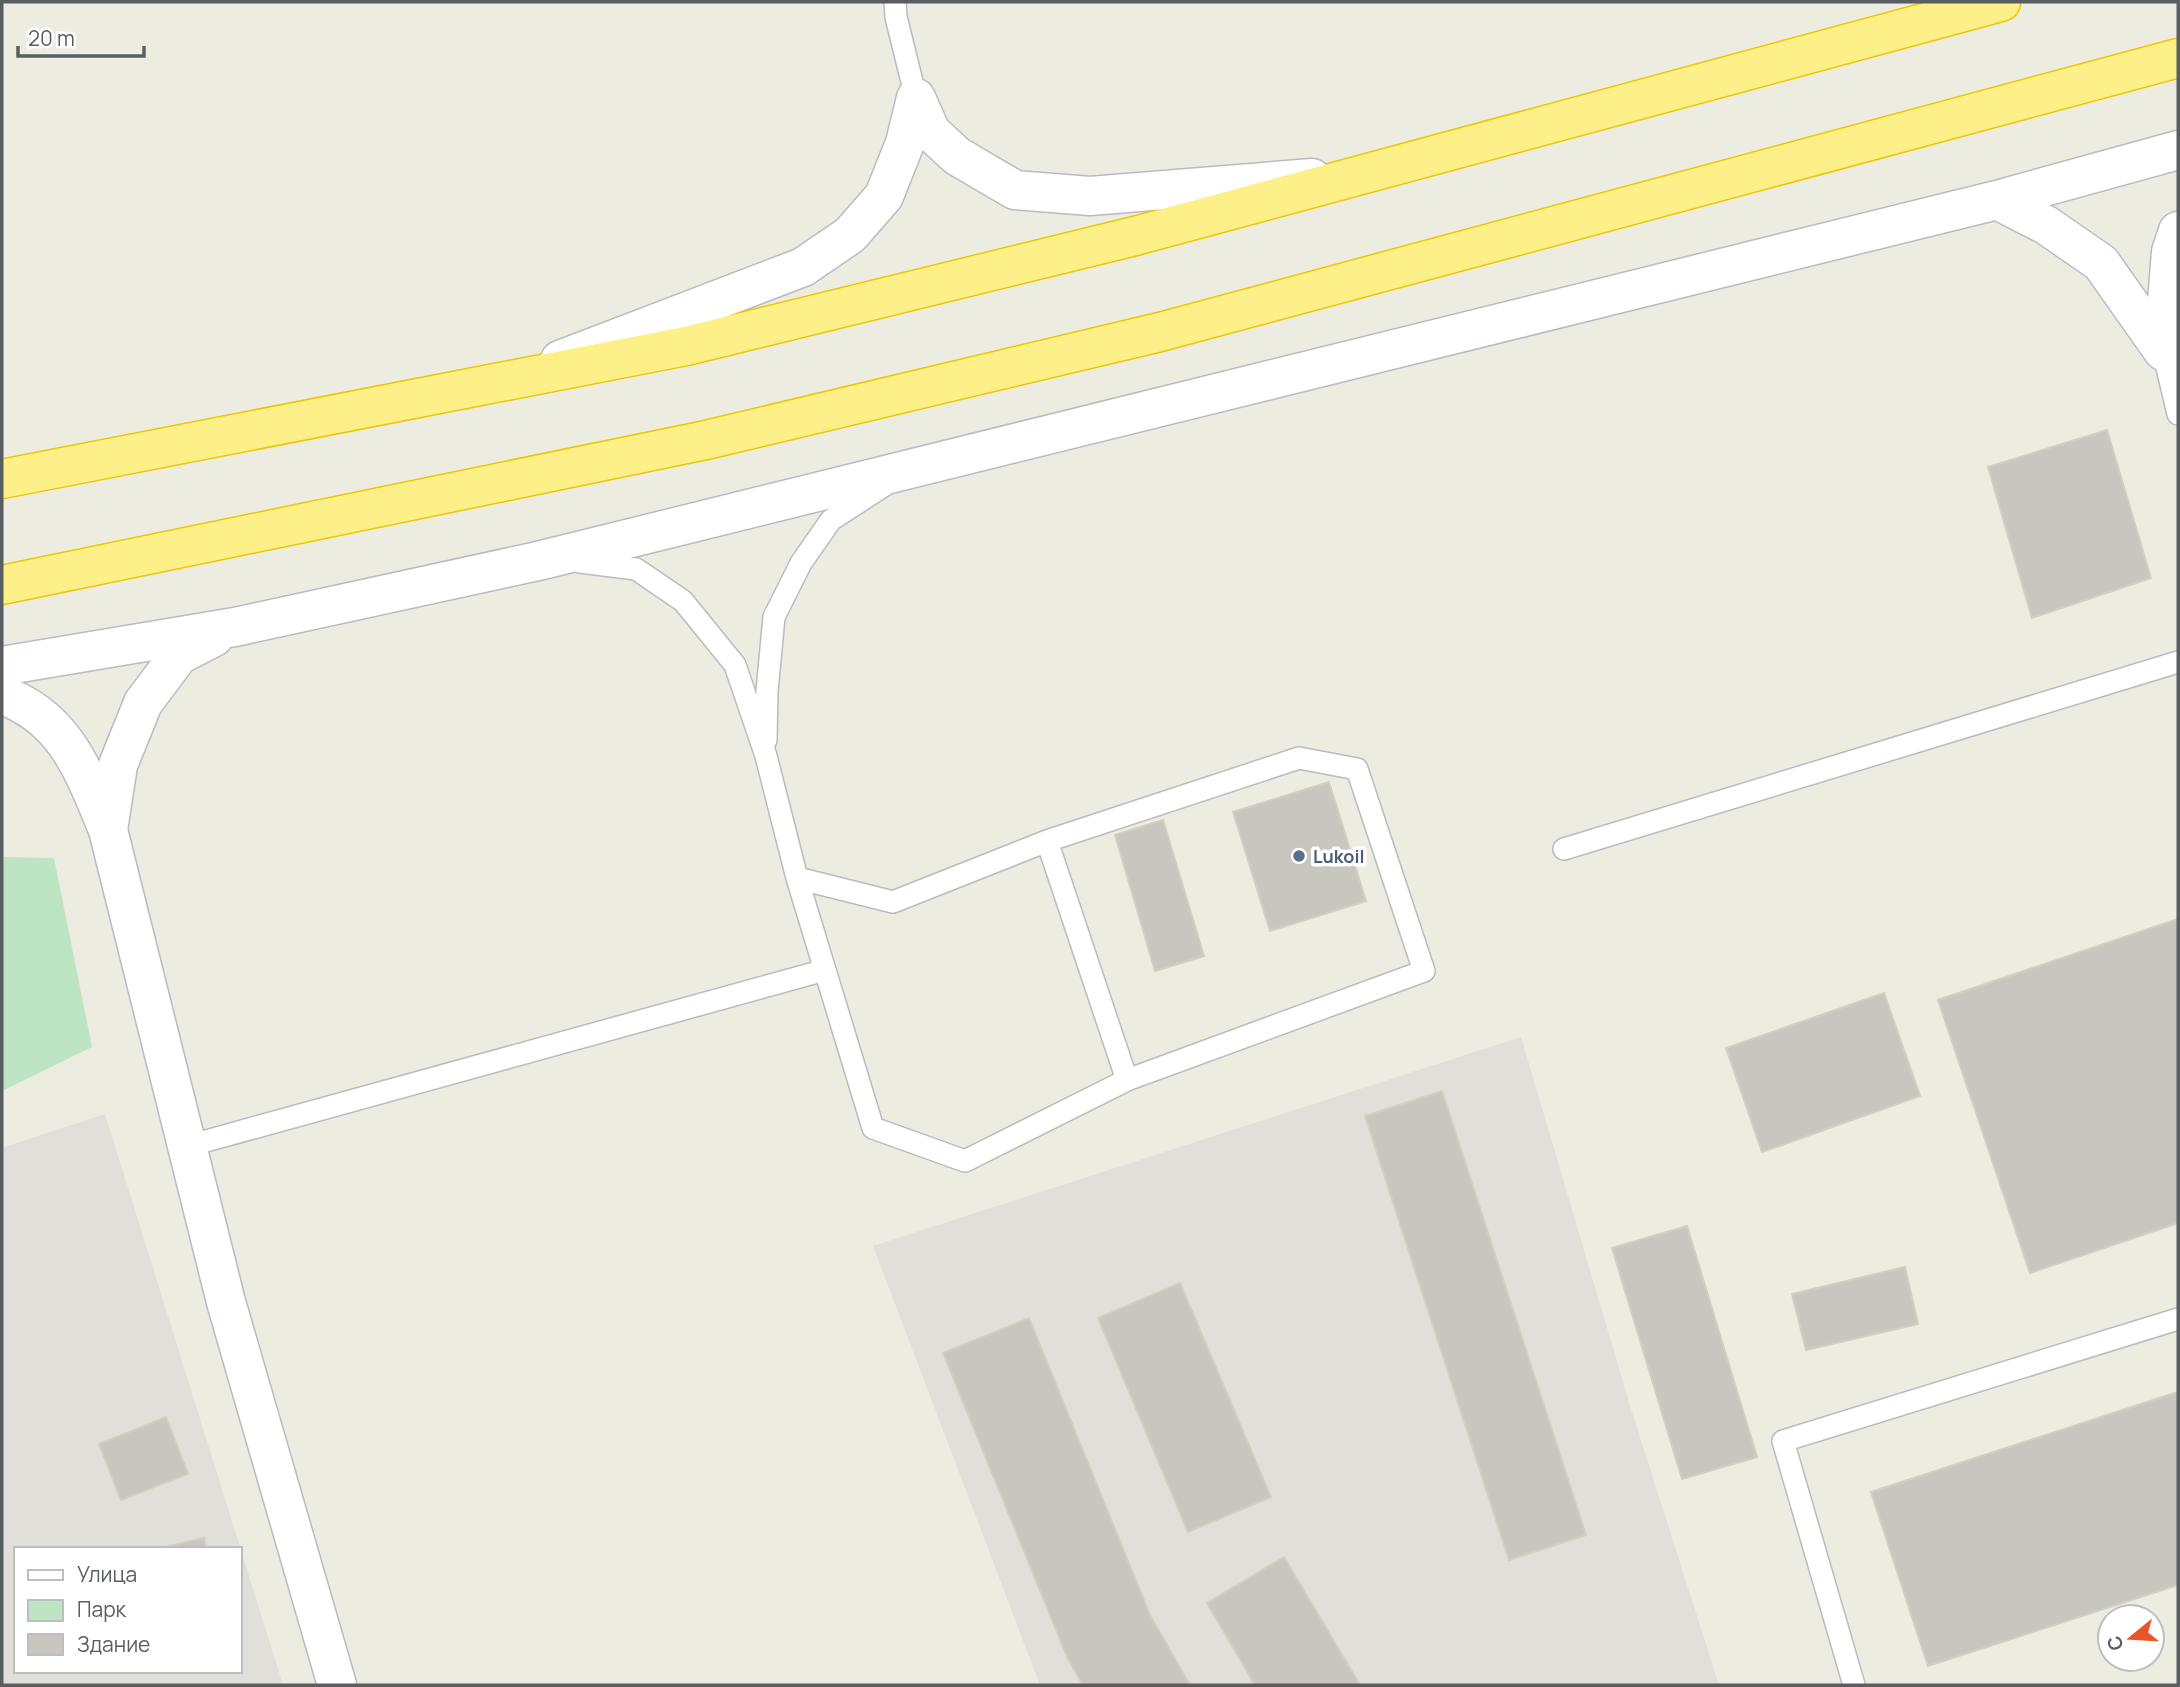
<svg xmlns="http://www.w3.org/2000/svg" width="2180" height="1687" font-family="Manrope,sans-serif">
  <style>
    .industrial { fill: #e0dfd9; fill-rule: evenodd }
    .green { fill: #bee5c3 }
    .building { fill: #c8c6bf; stroke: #d2cfc0; stroke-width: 2 }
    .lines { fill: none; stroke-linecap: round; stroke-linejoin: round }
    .lane-casing { stroke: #b9bbc0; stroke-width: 24 }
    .street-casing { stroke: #b9bbc0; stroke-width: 41 }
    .highway-casing { stroke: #eec600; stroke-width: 41 }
    .lane { stroke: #fff; stroke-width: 21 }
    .street { stroke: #fff; stroke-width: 38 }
    .highway { stroke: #fdf089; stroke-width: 38 }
    .service-dot { fill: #5c6f8a; stroke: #fff; stroke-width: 2.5 }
    .labels { text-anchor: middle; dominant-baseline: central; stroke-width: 7; stroke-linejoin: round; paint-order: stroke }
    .service-label { font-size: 18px; font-weight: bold; fill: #4e5e75; stroke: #fff; text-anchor: start }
  </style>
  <rect width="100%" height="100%" fill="#edece1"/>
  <path class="industrial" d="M1521 1037 1631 1409 1719 1685H1040L873 1246Z
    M105 1114 283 1685H2V1148ZM16 1549H240V1671H16Z"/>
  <path class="green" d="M2 857 54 858 92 1047 2 1091Z"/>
  <path class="building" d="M2107 430 2151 578 2032 618 1988 467Z
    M1329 782 1366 901 1270 931 1233 812Z
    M1163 820 1204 956 1155 971 1115 835Z
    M2178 919V1223L2030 1273 1938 1000Z
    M1884 993 1920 1096 1762 1152 1726 1048Z
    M1442 1091 1586 1535 1509 1560 1365 1116Z
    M1687 1226 1757 1457 1682 1479 1612 1248Z
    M1905 1267 1918 1324 1806 1350 1792 1294Z
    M1180 1283 1271 1497 1188 1532 1098 1318Z
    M1029 1318 1150 1615 1190 1685H1083L1068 1659 943 1353Z
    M2178 1392V1585L1928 1666 1871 1492Z
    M166 1417 188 1474 121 1500 99 1444Z
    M204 1538 206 1549H157Z
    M1284 1557 1360 1685H1255L1207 1603Z"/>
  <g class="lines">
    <defs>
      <path id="lane" d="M895 2 896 17 916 98
        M2163 351 2178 414
        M580 562 636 569 683 601 735 665 766 756 797 878 873 1128 965 1161 1127 1080 1047 841
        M766 740 767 691 774 617 801 563 831 520 885 485
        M1564 849 2178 662
        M797 878 893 902 1047 841 1299 758 1357 769 1424 971 1127 1080
        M188 1146 825 970
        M1854 1685 1783 1441 2178 1319"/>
      <path id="street" d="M1997 200 2046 225 2101 263 2163 351
        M2163 351 2171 252 2178 231
        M560 360 803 267 850 235 884 196 905 143 916 98 931 132 957 156 1015 190 1090 196 1312 178
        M2 666 235 627 538 561 1997 200 2178 150
        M2 695C66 718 84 772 108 830L226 1302 337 1685
        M108 830 118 765 143 703 179 655 214 637"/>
      <path id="highway" d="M2 479 686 346 1135 236 2001 2
        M2 585 706 440 1160 332 2178 58"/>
    </defs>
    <use href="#lane" class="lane-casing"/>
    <use href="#street" class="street-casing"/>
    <use href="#highway" class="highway-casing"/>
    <use href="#lane" class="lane"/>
    <use href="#street" class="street"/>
    <use href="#highway" class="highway"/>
  </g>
  <circle class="service-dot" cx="1299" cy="856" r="7"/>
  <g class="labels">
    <g class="service-label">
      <text x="1313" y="856">Lukoil</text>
    </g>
  </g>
  <rect width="2180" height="1687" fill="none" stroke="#5a5d62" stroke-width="7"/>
  <rect x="14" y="1547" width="228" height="126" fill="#ffffff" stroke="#bdbec0" stroke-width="2"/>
  <rect x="28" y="1570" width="35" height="10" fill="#ffffff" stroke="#bdbec0" stroke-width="2"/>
  <text x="77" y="1582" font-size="21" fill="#5a5d62">Улица</text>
  <rect x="28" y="1600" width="35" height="21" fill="#bee5c3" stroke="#bdbec0" stroke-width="2"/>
  <text x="77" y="1617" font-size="21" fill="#5a5d62">Парк</text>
  <rect x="28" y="1634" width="35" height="21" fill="#c8c6bf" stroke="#bdbec0" stroke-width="2"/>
  <text x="77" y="1652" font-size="21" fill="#5a5d62">Здание</text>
  <g transform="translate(2131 1638) rotate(252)"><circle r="33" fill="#ffffff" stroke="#bdbec0" stroke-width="2"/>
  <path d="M0-5L12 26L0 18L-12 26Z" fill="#e9562c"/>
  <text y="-10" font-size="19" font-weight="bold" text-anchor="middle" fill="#5a5d62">С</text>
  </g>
  <path d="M18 46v10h126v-10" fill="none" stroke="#5a5d62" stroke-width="3.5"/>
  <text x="28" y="46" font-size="21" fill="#5a5d62" stroke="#ffffff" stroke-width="5" paint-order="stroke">20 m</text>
</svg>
